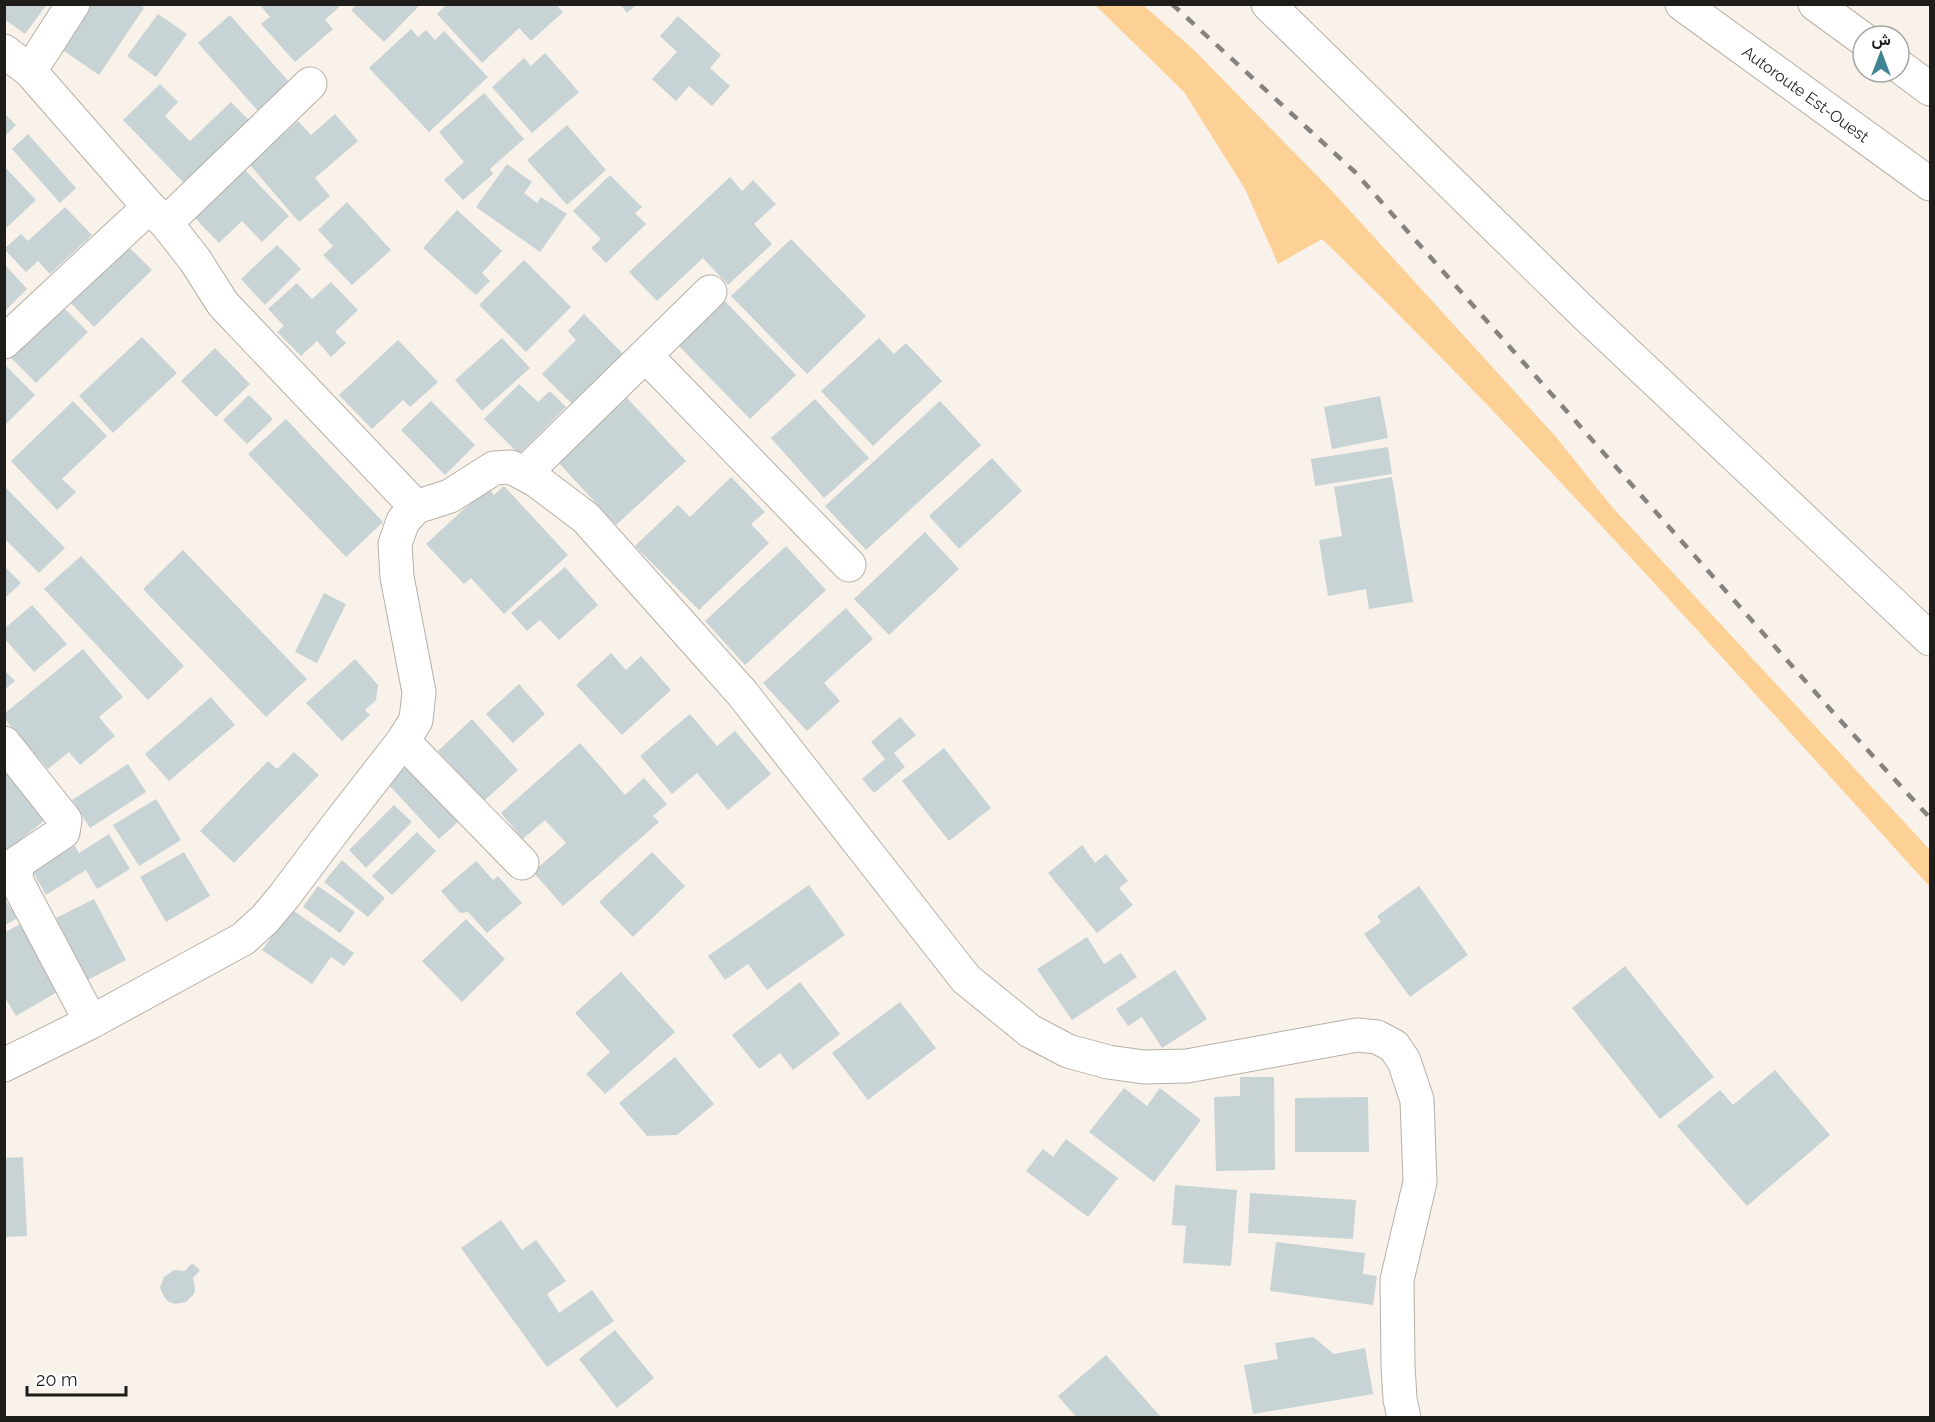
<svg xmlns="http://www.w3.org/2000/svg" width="1935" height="1422" font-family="Raleway,Vazirmatn,sans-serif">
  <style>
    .green { fill: #fdd196 }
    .building { fill: #c8d3d6 }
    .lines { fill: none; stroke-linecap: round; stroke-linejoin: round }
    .minor-casing { stroke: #b6b0a8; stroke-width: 35 }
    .major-casing { stroke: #b6b0a8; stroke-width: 35 }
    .highway-casing { stroke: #b6b0a8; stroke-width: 35 }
    .minor { stroke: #fff; stroke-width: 33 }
    .major { stroke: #fff; stroke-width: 33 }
    .highway { stroke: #fff; stroke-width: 33 }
    .rail { stroke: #86827d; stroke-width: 4.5; stroke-dasharray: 10 10; stroke-linecap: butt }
    .labels { text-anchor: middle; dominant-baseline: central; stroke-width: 6; stroke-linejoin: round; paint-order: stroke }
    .street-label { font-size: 16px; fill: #1f1d1a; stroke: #fff }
  </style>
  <rect width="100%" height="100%" fill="#f8f2ea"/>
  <path class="green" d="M1095 5H1143L1194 50 1332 191 1556 437 1612 507 1930 850V887C1731 668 1535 445 1322 239L1278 264 1245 189 1184 92Z"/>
  <path class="building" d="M4 4H47L25 34 4 19Z
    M91 4H139L144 8 99 75 61 49Z
    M259 4H337L339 7 325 20 333 29 295 62 261 24 270 17Z
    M357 4H416L418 7 384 42 351 10Z
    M447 4H556L563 12 531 41 519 28 482 63 437 14Z
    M620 4H637L627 13Z
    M158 14 187 34 156 77 127 56Z
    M230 15 290 83 258 111 198 43Z
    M678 16 721 55 710 68 730 86 712 106 689 86 676 101 652 79 677 52 660 36Z
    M411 29 418 37 426 30 435 40 444 31 488 77 429 132 369 68Z
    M545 53 579 92 532 133 492 87 524 58 531 66Z
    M160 84 178 102 165 116 190 141 231 102 249 120 184 183 123 120Z
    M484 93 524 139 490 169 493 174 463 200 444 180 464 162 439 132Z
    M4 113 16 125 4 137Z
    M335 114 358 141 315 178 330 196 299 222 249 164 298 121 311 135Z
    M567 125 606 170 567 205 527 160Z
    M28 134 76 188 60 203 12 149Z
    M507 164 532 182 524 193 537 203 541 197 567 214 540 252 476 207Z
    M4 166 36 200 4 230Z
    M243 168 289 216 262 242 242 221 219 243 192 215Z
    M610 175 642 207 635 213 646 224 606 263 591 248 601 239 573 211Z
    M730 177 742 191 753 180 776 204 754 224 772 244 728 285 703 258 657 301 629 272Z
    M347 202 391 250 352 285 323 255 333 246 318 230Z
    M65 207 92 235 50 274 38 261 26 272 4 249 21 234 28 241Z
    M457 210 502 251 482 273 490 281 476 295 423 248Z
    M791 239 866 316 807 374 731 296Z
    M127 245 152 270 94 327 69 301Z
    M277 245 301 269 265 305 241 279Z
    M524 260 571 307 526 352 479 305Z
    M5 265 27 289 5 311Z
    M331 282 358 310 335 332 346 343 331 357 317 341 301 356 277 332 284 326 268 309 297 283 312 299Z
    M725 301 796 375 750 419 679 346Z
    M62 306 88 332 36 383 10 357Z
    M584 314 627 358 576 408 542 374 576 340 568 331Z
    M142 337 177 373 113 433 79 396Z
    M502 338 530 368 482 411 455 380Z
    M879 338 894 354 906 343 942 381 873 446 821 391Z
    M398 340 438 382 410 407 403 400 372 429 339 395Z
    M215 348 250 384 216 417 181 381Z
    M4 364 35 395 4 426Z
    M519 384 538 402 550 391 566 407 519 454 484 419Z
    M249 395 273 419 247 444 223 420Z
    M1380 396 1388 438 1332 449 1324 407Z
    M627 398 686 461 616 525 558 462Z
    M815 399 869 458 824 498 771 438Z
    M73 401 107 436 62 479 76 492 57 510 11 461Z
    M431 401 475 445 445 475 401 430Z
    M940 401 981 445 866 550 825 506Z
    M286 419 383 522 346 557 248 454Z
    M1388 447 1392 474 1315 486 1311 459Z
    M992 458 1022 491 959 549 929 516Z
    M731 477 765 512 751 524 769 543 699 610 635 546 678 505 690 517Z
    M1392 477 1413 602 1369 609 1366 589 1328 596 1319 540 1342 536 1334 487Z
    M4 486 65 548 39 573 4 538Z
    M504 486 568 555 504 614 471 578 464 584 426 544 488 487 494 495Z
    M925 532 959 569 889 635 854 599Z
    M786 546 826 590 745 665 705 621Z
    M183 550 307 679 266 717 143 589Z
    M81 556 184 666 148 700 44 589Z
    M4 566 21 583 4 599Z
    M565 567 598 605 559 640 540 620 527 631 511 613Z
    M324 593 346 604 317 663 295 652Z
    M32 605 67 644 34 672 4 638V629Z
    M846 608 873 639 824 683 840 701 807 731 763 683Z
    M83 649 123 697 99 717 115 736 80 765 69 752 48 769 4 718V714Z
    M611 653 626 670 641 656 671 690 622 735 576 685Z
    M355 659 378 685 376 700 365 710 370 715 342 741 306 703Z
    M4 670 15 681 4 690Z
    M519 684 545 714 513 743 486 714Z
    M211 697 235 725 169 781 145 754Z
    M690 714 717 746 735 731 771 774 728 810 697 773 672 794 640 756Z
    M900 717 916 735 894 753 905 767 874 793 862 779 885 759 871 742Z
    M472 719 518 770 484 801 438 751Z
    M580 743 625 795 644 778 667 804 653 816 659 822 563 906 533 872 566 843 545 820 523 839 501 813Z
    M944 748 991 808 949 841 902 781Z
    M294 752 319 775 234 863 200 831 268 761 277 769Z
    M128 764 146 792 90 828 72 800Z
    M407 766 458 822 439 839 388 784Z
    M5 768 44 821 5 852Z
    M156 799 181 840 139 866 113 825Z
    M394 805 412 822 366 868 349 850Z
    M417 832 436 851 392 895 372 876Z
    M109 834 130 869 97 889 86 870 46 895 31 869 73 843 79 853Z
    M1082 845 1095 863 1106 854 1128 881 1119 888 1133 905 1097 933 1048 873Z
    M184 852 210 896 166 922 140 877Z
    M652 852 685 886 633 937 599 902Z
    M342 860 385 898 368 917 324 882Z
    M476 861 493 880 498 876 522 903 487 933 468 912 460 913 441 891Z
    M809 885 845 935 767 990 748 964 725 980 708 956Z
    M318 886 355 912 340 933 303 907Z
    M1419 886 1468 955 1410 997 1364 934 1381 922 1377 916Z
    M4 898 17 918 4 926Z
    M94 899 126 960 88 980 56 918Z
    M291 909 354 953 344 966 331 957 312 984 262 950Z
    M466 919 505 959 462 1002 422 961Z
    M20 924 59 991 16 1016 4 996V933Z
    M1087 937 1104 964 1121 953 1137 977 1072 1020 1037 969Z
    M1625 966 1714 1077 1660 1119 1572 1008Z
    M1175 970 1207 1019 1162 1048 1142 1017 1128 1026 1116 1009Z
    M621 972 675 1032 605 1094 586 1074 610 1052 575 1013Z
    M800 982 840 1034 793 1070 780 1053 759 1069 732 1035Z
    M900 1002 936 1048 868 1100 832 1053Z
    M675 1057 714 1104 677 1135 647 1136 619 1103Z
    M1775 1070 1830 1135 1747 1206 1677 1126 1720 1090 1733 1105Z
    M1240 1077H1274L1275 1170 1216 1171 1214 1097 1240 1096Z
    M1124 1088 1147 1106 1160 1088 1201 1120 1154 1182 1089 1132Z
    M1368 1097 1369 1152H1295V1098Z
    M1066 1139 1118 1178 1088 1217 1026 1171 1043 1149 1053 1157Z
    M23 1157 27 1236 4 1237V1158Z
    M1175 1185 1237 1190 1231 1266 1183 1263 1186 1226 1172 1225Z
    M1250 1193 1356 1200 1353 1239 1248 1233Z
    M501 1220 522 1250 536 1240 566 1281 547 1294 559 1313 592 1290 614 1321 547 1367 461 1248Z
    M1276 1242 1365 1253 1363 1274 1377 1276 1373 1305 1270 1291Z
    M192 1263 200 1270 193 1278 195 1289 194 1294 186 1302 175 1304 169 1302 165 1298 160 1288 164 1277 174 1270 185 1271Z
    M615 1330 654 1378 617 1408 579 1359Z
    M1313 1337 1334 1354 1365 1348 1373 1394 1253 1414 1244 1365 1278 1359 1275 1343Z
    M1106 1355 1160 1416 1158 1418H1077L1058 1396Z"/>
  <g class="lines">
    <defs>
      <path id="minor" d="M4 51 30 71 149 207 166 223 195 260 223 304 416 507
        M30 71 73 4
        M166 223 310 84
        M4 342 149 207
        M646 356 849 565
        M525 473 710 292
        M403 741 522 863
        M4 743 65 820 63 832 17 863 16 880 91 1022
        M4 1065 91 1022 243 939 265 919 285 895 336 827 403 741 416 720 419 692 397 577 395 544 403 521 416 507 450 496 494 468 511 467 537 481 586 518 742 693 966 979 1030 1031 1068 1051 1108 1062 1144 1067 1187 1066 1357 1035 1377 1037 1394 1046 1404 1061 1417 1100 1420 1182 1397 1280 1398 1365 1400 1399 1404 1418"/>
      <path id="major" d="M1268 4 1585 314 1930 639"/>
      <g id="highway">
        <path id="s1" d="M1682 4 1930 184"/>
        <path d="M1815 4 1863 39"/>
        <path d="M1899 66 1930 89"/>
      </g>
    </defs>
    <use href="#minor" class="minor-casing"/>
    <use href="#major" class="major-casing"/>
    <use href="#highway" class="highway-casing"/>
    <use href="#minor" class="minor"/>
    <use href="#major" class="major"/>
    <use href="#highway" class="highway"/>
    <path class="rail" d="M1172 4 1355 172 1839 719 1930 818"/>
  </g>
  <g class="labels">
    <g class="street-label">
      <text stroke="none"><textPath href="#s1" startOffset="153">Autoroute Est-Ouest</textPath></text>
    </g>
  </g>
  <rect width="1935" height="1422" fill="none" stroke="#1f1d1a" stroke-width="12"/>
  <g transform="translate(1881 54)"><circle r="28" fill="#ffffff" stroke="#a5a5a3" stroke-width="1.5"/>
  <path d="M0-4.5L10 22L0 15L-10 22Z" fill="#408393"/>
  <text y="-9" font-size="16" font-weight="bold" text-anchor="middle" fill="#1f1d1a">ش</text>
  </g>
  <path d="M27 1386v9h99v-9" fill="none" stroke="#1f1d1a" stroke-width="3"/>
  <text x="36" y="1386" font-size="18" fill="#1f1d1a" stroke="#ffffff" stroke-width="4.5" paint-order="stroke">20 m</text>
</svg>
